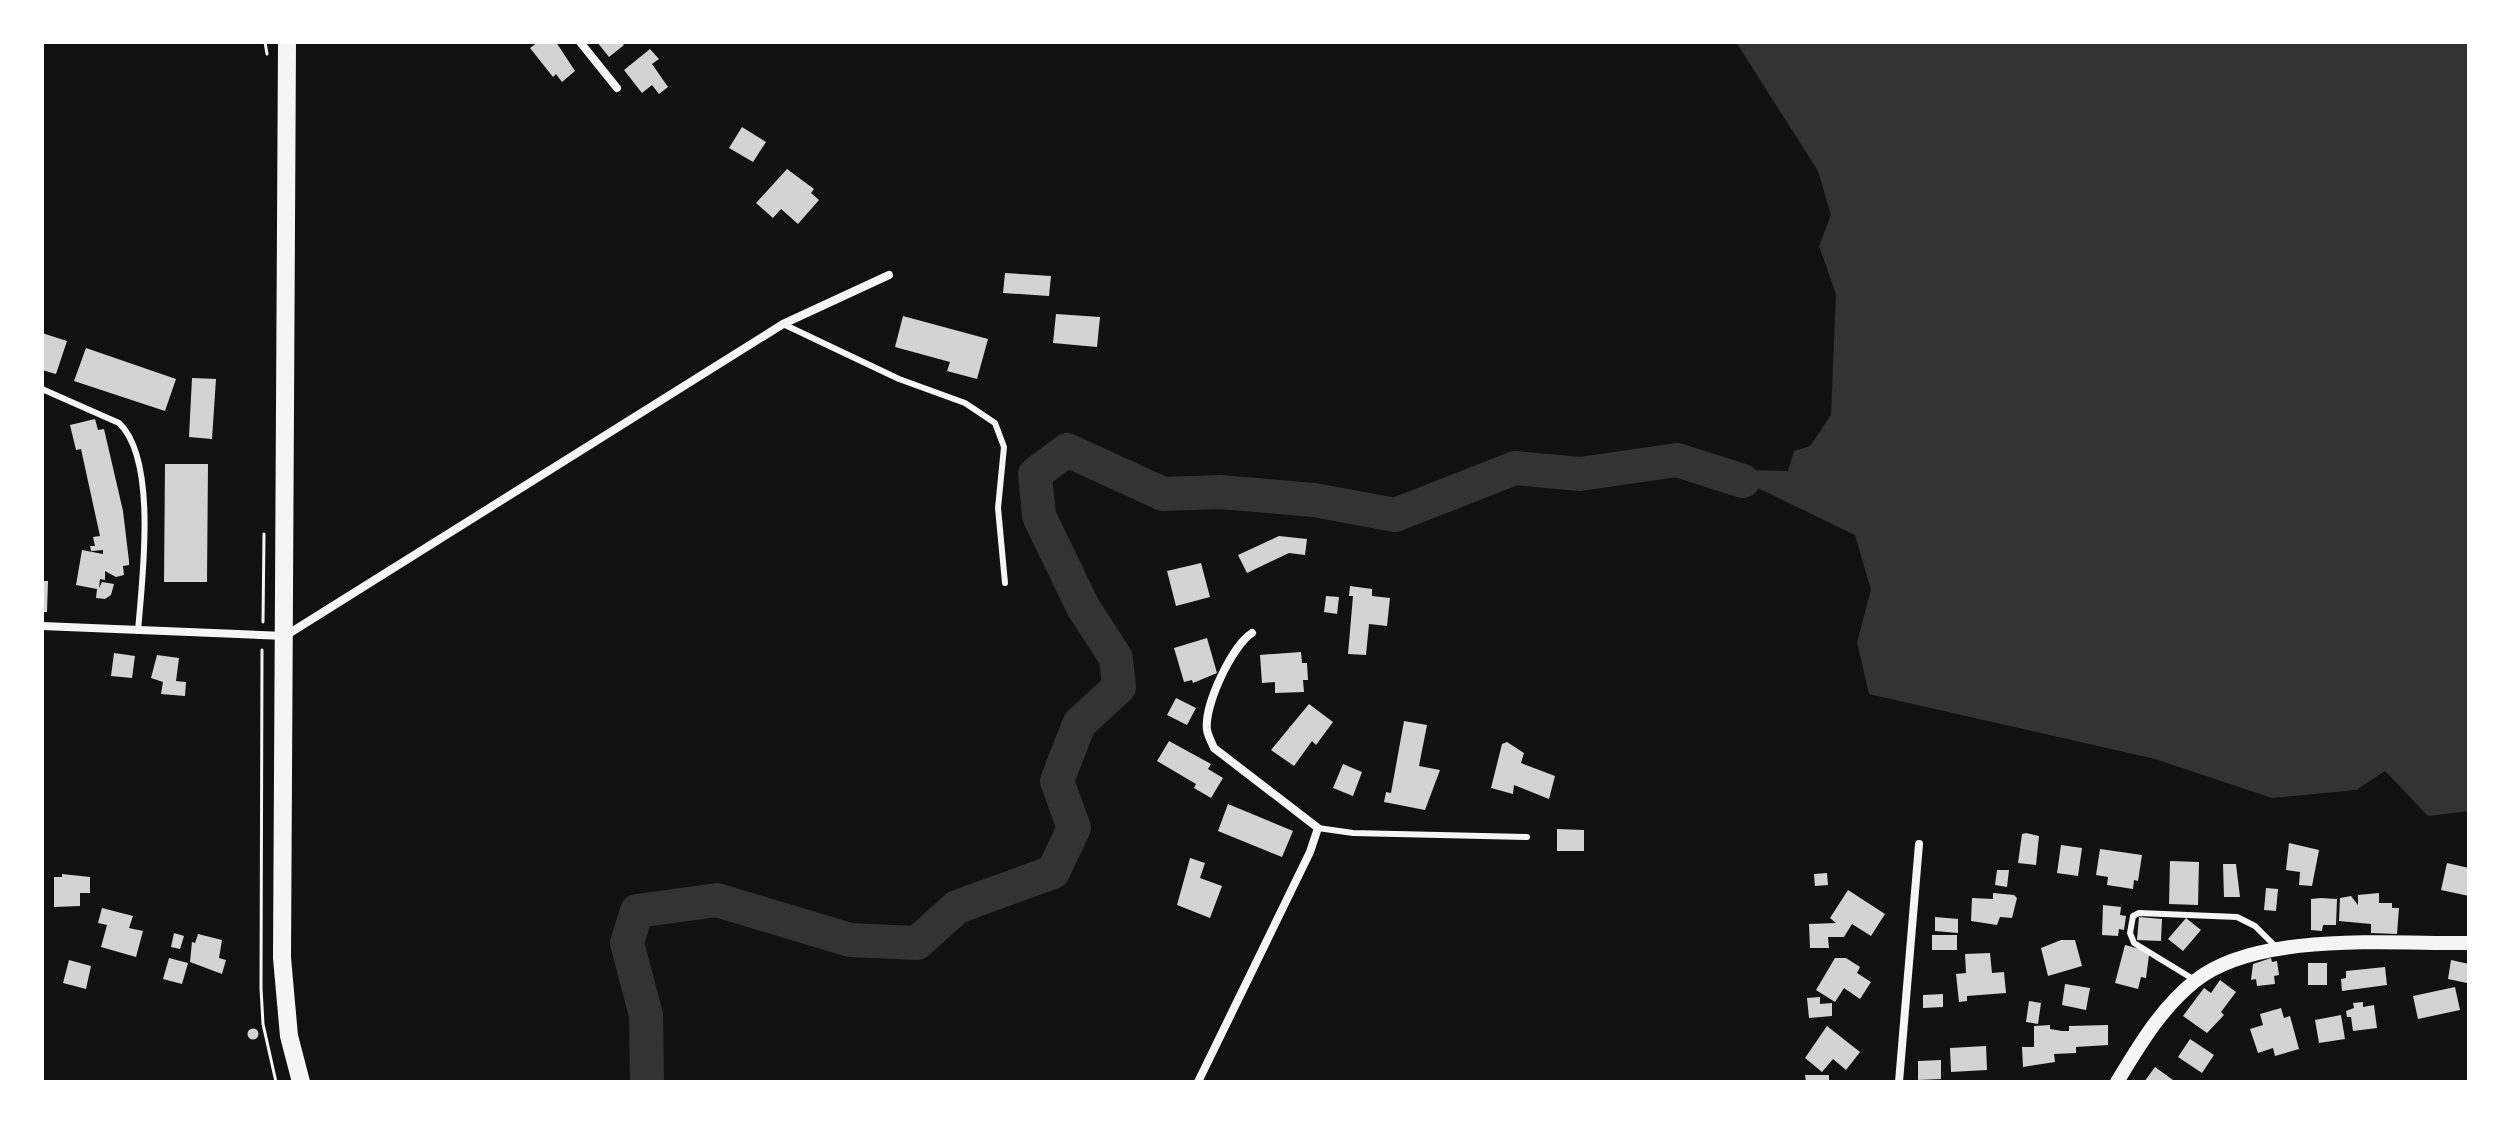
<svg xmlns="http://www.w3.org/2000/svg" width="2511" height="1124" font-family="Manrope,sans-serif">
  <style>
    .water { fill: #333 }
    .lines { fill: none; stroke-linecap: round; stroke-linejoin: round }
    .river { stroke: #333; stroke-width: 34 }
    .building { fill: #d3d3d3 }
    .path { stroke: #f5f5f5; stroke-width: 3 }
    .service { stroke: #f5f5f5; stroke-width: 6 }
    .minor { stroke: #f5f5f5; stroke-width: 8 }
    .tertiary { stroke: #f5f5f5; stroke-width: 14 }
    .primary { stroke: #f5f5f5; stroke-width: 18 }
  </style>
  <rect width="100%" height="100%" fill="#111"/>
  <path class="water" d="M1736 42H2469V811L2428 816 2385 771 2356 790 2272 798 2155 759 1869 694 1857 642 1871 590 1855 535 1743 481 1744 470 1788 471 1794 451 1810 446 1831 415 1836 294 1819 246 1831 215 1818 171Z"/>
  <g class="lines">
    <path class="river" d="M647 1082 646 1015 627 943 637 911 717 900 850 940 917 943 957 907 1053 872 1074 828 1057 781 1079 724 1119 687 1116 658 1083 607 1039 516 1035 474 1067 450 1163 494 1220 492 1314 500 1395 515 1515 468 1580 474 1677 460 1743 481"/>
  </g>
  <path class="building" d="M538 42H556L575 71 562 82 556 74 553 77 530 48Z
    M597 42H621L624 45 609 57Z
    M650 49 659 59 652 64 668 87 659 94 652 85 642 93 624 70Z
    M742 127 766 142 753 162 729 148Z
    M787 169 814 189 811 193 819 200 798 224 781 209 773 218 756 203Z
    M1005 273 1051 276 1049 296 1003 293Z
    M1056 314 1100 317 1097 347 1053 343Z
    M903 316 988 339 977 379 947 371 950 362 895 347Z
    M42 333 67 341 56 374 42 370Z
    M86 348 176 379 165 411 74 381Z
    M192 378 216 379 212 439 189 437Z
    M95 419 98 430 104 429 123 511 129 561V565L123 566 124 575 116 577 105 571V580L100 579 99 588 102 582 114 584 111 595 105 599 96 598 97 589 76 585 82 550 103 554V550L91 551 90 546H95L93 537 100 536 81 449 76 450 70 425Z
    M165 464H208L207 582H164Z
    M1279 536 1307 539 1305 555 1289 553 1247 573 1238 555Z
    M1201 563 1210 597 1176 606 1167 571Z
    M42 581H48L47 612H42Z
    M1350 586 1372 589V596L1390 598 1387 626 1369 624 1366 655 1348 654 1353 596H1349Z
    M1326 596 1339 597 1337 614 1324 612Z
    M1207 638 1217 673 1193 683 1192 680 1184 682 1174 648Z
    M1301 652 1302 663H1307L1308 680H1303L1304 692 1275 693V682L1262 683 1260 655Z
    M114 653 135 656 132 678 111 676Z
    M157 655 179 658 176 681 186 682 185 696 161 694 163 682 151 678Z
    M1176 698 1196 708 1187 725 1167 715Z
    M1309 704 1333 722 1316 745 1312 741 1294 766 1271 750Z
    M1404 721 1427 725 1419 766 1440 770 1425 810 1384 802 1386 792 1391 793Z
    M1169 741 1211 764 1208 769 1223 778 1211 798 1194 788 1196 784 1157 761Z
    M1507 742 1524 753 1521 763 1555 776 1549 799 1514 785 1513 794 1491 788 1502 744Z
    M1343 764 1362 772 1353 796 1333 788Z
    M1228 804 1293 831 1282 857 1218 831Z
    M1557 829 1584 830V851H1557Z
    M2026 833 2039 836 2036 865 2018 863 2022 834Z
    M2289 843 2319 850 2312 886 2299 885 2300 872 2286 870Z
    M2061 845 2082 848 2078 876 2057 873Z
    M2100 849 2142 855 2138 881 2134 880 2133 889 2107 885 2108 877 2096 875Z
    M1190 858 1205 863 1200 878 1222 886 1210 918 1177 905Z
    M2170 861 2199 862 2198 905 2169 904Z
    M2447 863 2469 868V896L2441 890Z
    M2223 864H2236L2240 897H2224Z
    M1997 870H2009L2007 887 1995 885Z
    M1827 873 1828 885 1815 886 1814 874Z
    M62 874 90 877V893H80V906L54 907V877H62Z
    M2266 888 2278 889 2276 911 2264 910Z
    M1848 890 1885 914 1871 936 1852 924 1844 937H1828L1829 948H1810L1809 924 1836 923 1830 918Z
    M1993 893 2014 895 2017 898 2012 918 2000 917 1997 925 1971 921 1972 898 1993 899Z
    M2379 893V903H2392V908H2399L2397 934 2371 933V924L2339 921 2340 898 2351 896 2358 905V895Z
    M2321 898 2337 899 2336 925H2323L2322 931 2311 930V899Z
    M2103 905 2121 907 2120 915 2126 916 2124 930 2119 929 2118 936 2102 935Z
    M102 908 133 916 129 928 143 931 136 957 101 947 107 925 98 923Z
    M1935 917 1958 919V933L1935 931Z
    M2139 917 2162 919 2161 941 2137 940Z
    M2186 918 2201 930 2183 951 2168 939Z
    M174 933 184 936 180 949 171 947Z
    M198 934 222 940 219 958 226 960 222 974 190 962 192 942 195 943Z
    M1932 935H1957V950H1932Z
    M2061 940H2075L2082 966 2048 976 2041 948Z
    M2125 945 2147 951 2149 955 2146 978 2141 977 2138 989 2115 983Z
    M1990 953 1992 973 2004 972 2006 993 1967 996V1001L1959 1002 1956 974 1966 973 1965 954Z
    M169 958 188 963 182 984 163 979Z
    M1835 958H1846L1860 967 1857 973 1871 982 1860 999 1844 988 1835 1002 1816 990Z
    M2271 958 2272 962 2277 961 2279 975 2274 976 2275 984 2257 986 2256 979 2251 980 2253 964Z
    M69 960 91 966 86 989 63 983Z
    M2451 960 2469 964 2467 983 2448 979Z
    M2308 963H2327V985H2308Z
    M2385 967 2387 985 2342 991 2341 979 2346 978V971Z
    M2220 980 2236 992 2221 1012 2224 1015 2207 1033 2183 1016 2204 988 2211 993Z
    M2065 984 2090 988 2086 1010 2062 1005Z
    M2455 987 2460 1010 2418 1019 2413 996Z
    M1943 994V1007L1923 1008V995Z
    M1820 997V1004L1832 1003V1016L1809 1018 1807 998Z
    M2029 1001 2041 1003 2038 1024 2026 1022Z
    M2363 1002V1007L2374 1005 2377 1028 2353 1031 2351 1017H2347L2346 1011 2354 1008 2353 1003Z
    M2281 1008 2284 1018 2290 1016 2299 1049 2275 1056 2273 1048 2258 1053 2250 1029 2263 1025 2260 1014Z
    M2341 1015 2345 1039 2319 1043 2315 1020Z
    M2050 1025V1029L2062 1031H2069V1026L2108 1025V1045L2076 1047V1053L2054 1054 2055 1062 2023 1067 2022 1047H2034V1026Z
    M1827 1026 1860 1052 1846 1070 1833 1059 1822 1072 1805 1058Z
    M247.5 1034a5.5 5.5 0 1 1 11 0a5.5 5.5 0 1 1-11 0Z
    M2190 1039 2214 1055 2202 1073 2178 1057Z
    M1986 1046 1987 1070 1951 1072 1950 1048Z
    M1941 1060V1079L1918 1080V1061Z
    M2155 1067 2173 1080 2172 1082H2144Z
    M1805 1075H1829V1082H1806Z"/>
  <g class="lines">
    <path class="path" d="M265 42 267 54
      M263 622 264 534
      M262 650 261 988 263 1024 276 1082"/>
    <path class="service" d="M783 324 899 379 965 403 995 423 1004 447 998 508 1005 583
      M42 389 119 423C158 460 142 580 138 631
      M1318 828 1353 833 1527 837
      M2193 979 2134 943 2130 933 2133 916 2139 913 2237 917 2255 926 2276 947"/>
    <path class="minor" d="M580 42 617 88
      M42 626 285 636 783 324 889 275
      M1198 1082 1310 852 1318 828 1214 748C1212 743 1208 736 1207 730 1204 705 1232 646 1252 633
      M1899 1082 1919 844"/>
    <path class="tertiary" d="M2117 1082C2139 1046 2161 1008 2195 981 2257 931 2391 944 2469 943"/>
    <path class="primary" d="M287 42 282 958 289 1036 301 1082"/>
  </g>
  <rect width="2511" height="1124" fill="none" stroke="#ffffff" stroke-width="88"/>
</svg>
